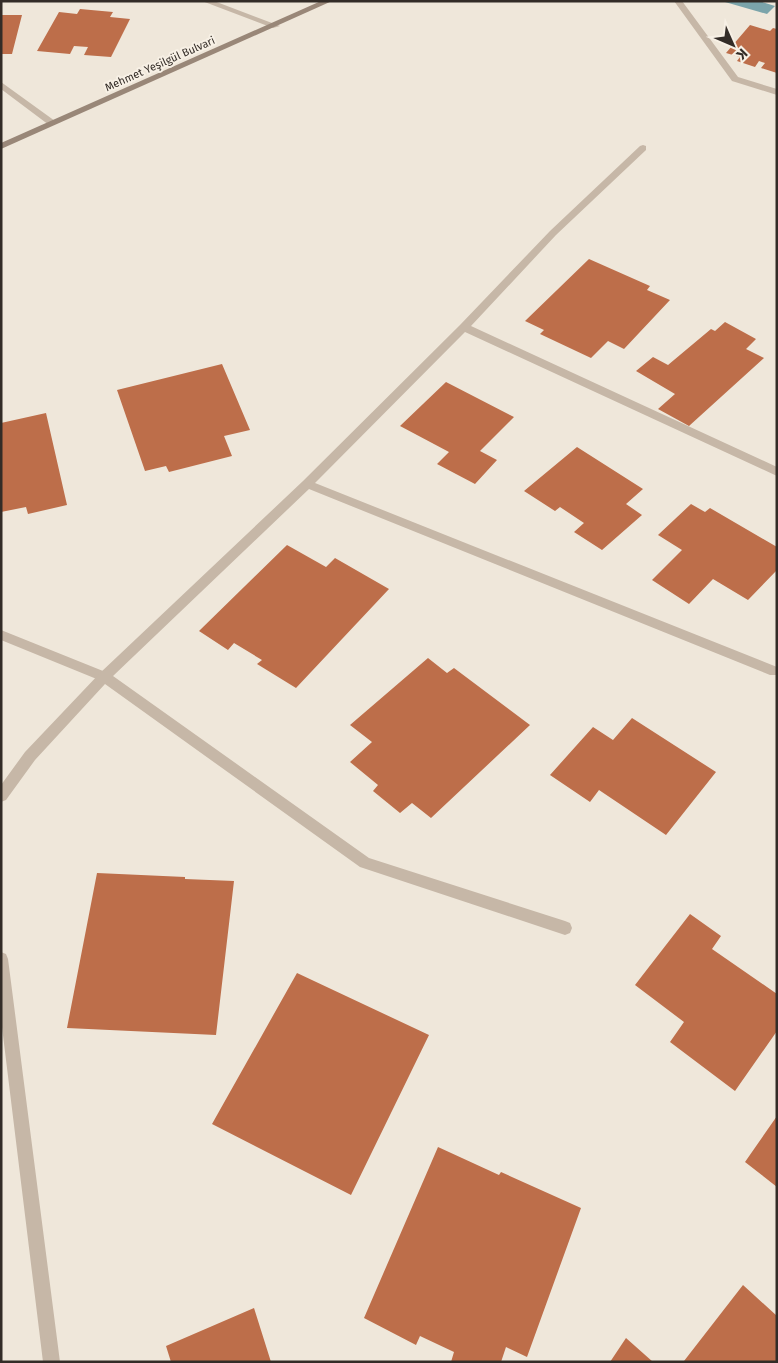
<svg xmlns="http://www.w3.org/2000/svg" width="778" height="1363" font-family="'Fira Sans',sans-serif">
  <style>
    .water { fill: #7ba4aa }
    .building { fill: #bd6e4a }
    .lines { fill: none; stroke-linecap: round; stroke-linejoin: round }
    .service { fill: #c6b7a7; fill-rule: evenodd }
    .minor { fill: #c6b7a7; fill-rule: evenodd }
    .secondary { fill: #998778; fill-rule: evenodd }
    .labels { text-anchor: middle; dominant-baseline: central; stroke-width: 4; stroke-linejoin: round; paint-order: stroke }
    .far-street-label { font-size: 11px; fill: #332c27; stroke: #f7f0e5 }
  </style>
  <rect width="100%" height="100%" fill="#efe7da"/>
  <path class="water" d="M759 1 775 6 767 14 725 2Z"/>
  <path class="building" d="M80 9 113 12 110 17 130 19 111 57 84 55 88 47 74 46 70 54 37 51 59 12 77 14Z
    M1 15H22L12 54H1Z
    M750 25 770 31 773 28 777 29V73L761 68 765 63 759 61 755 67 737 61 740 57 726 53Z
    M589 259 650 286 647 290 670 300 624 349 608 341 591 358 540 334 544 330 525 321Z
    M725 322 756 339 746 349 764 358 689 426 658 409 675 394 636 371 653 357 668 365 711 329 715 331Z
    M222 364 250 430 224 436 232 456 169 472 166 466 145 471 117 390Z
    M446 382 514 417 480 451 497 460 475 484 437 464 449 452 400 426Z
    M46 413 67 505 28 514 26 507 1 512V423Z
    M577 447 643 489 626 504 642 515 602 550 574 532 584 523 560 507 555 511 524 491Z
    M691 504 705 512 710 508 777 547V570L748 600 713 579 689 604 652 580 682 550 658 535Z
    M287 545 326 567 335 558 389 589 296 688 257 664 262 660 234 643 228 650 199 631Z
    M428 658 447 673 454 668 530 725 431 818 412 803 400 813 373 791 378 785 350 762 372 742 350 725Z
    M632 718 716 772 666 835 599 790 590 802 550 775 593 727 613 740Z
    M97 873 185 877V879L234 881 216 1035 67 1028Z
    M690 914 721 936 712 949 777 994V1031L735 1091 670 1042 684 1022 635 985Z
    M297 973 429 1035 351 1195 212 1124Z
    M777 1116V1187L745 1162Z
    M438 1147 499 1175 501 1172 581 1208 527 1357 506 1347 501 1362H451L454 1352 420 1336 416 1345 364 1318Z
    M743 1285 777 1316V1362H685L684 1361Z
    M254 1308 271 1362H171L166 1346Z
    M626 1338 653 1362H610Z"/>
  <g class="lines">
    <path class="service" d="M202 1H214L280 26 273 28Z
      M1 630 108 673 110 677 108 681 104 682 1 640Z"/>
    <path class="minor" d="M674 1H682L738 77 777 89V95L732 81Z
      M1 82 55 121V125H49L1 89Z
      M643 145 646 146V150L556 235 471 326 777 467V476L465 332 315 483 777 667V675H770L309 489 113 676 369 858 565 921 570 923 572 928 570 933 565 935 360 867 105 684 35 760 6 800 1 802V785L25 752 100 673 303 481 460 325 550 231 640 146Z
      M1 952 6 954 8 959 60 1362H43L1 1019Z"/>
    <path class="secondary" d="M321 1H332L1 149V143Z"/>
  </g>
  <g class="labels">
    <g class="far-street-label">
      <text transform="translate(160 64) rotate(-24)">Mehmet Yeşilgül Bulvari</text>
    </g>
  </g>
  <rect width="778" height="1363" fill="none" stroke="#332c27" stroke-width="5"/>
  <g transform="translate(733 45) rotate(135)" stroke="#f7f0e5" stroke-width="4" paint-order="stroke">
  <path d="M0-4L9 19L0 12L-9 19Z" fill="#332c27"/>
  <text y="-8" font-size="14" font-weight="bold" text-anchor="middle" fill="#332c27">K</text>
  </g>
</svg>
